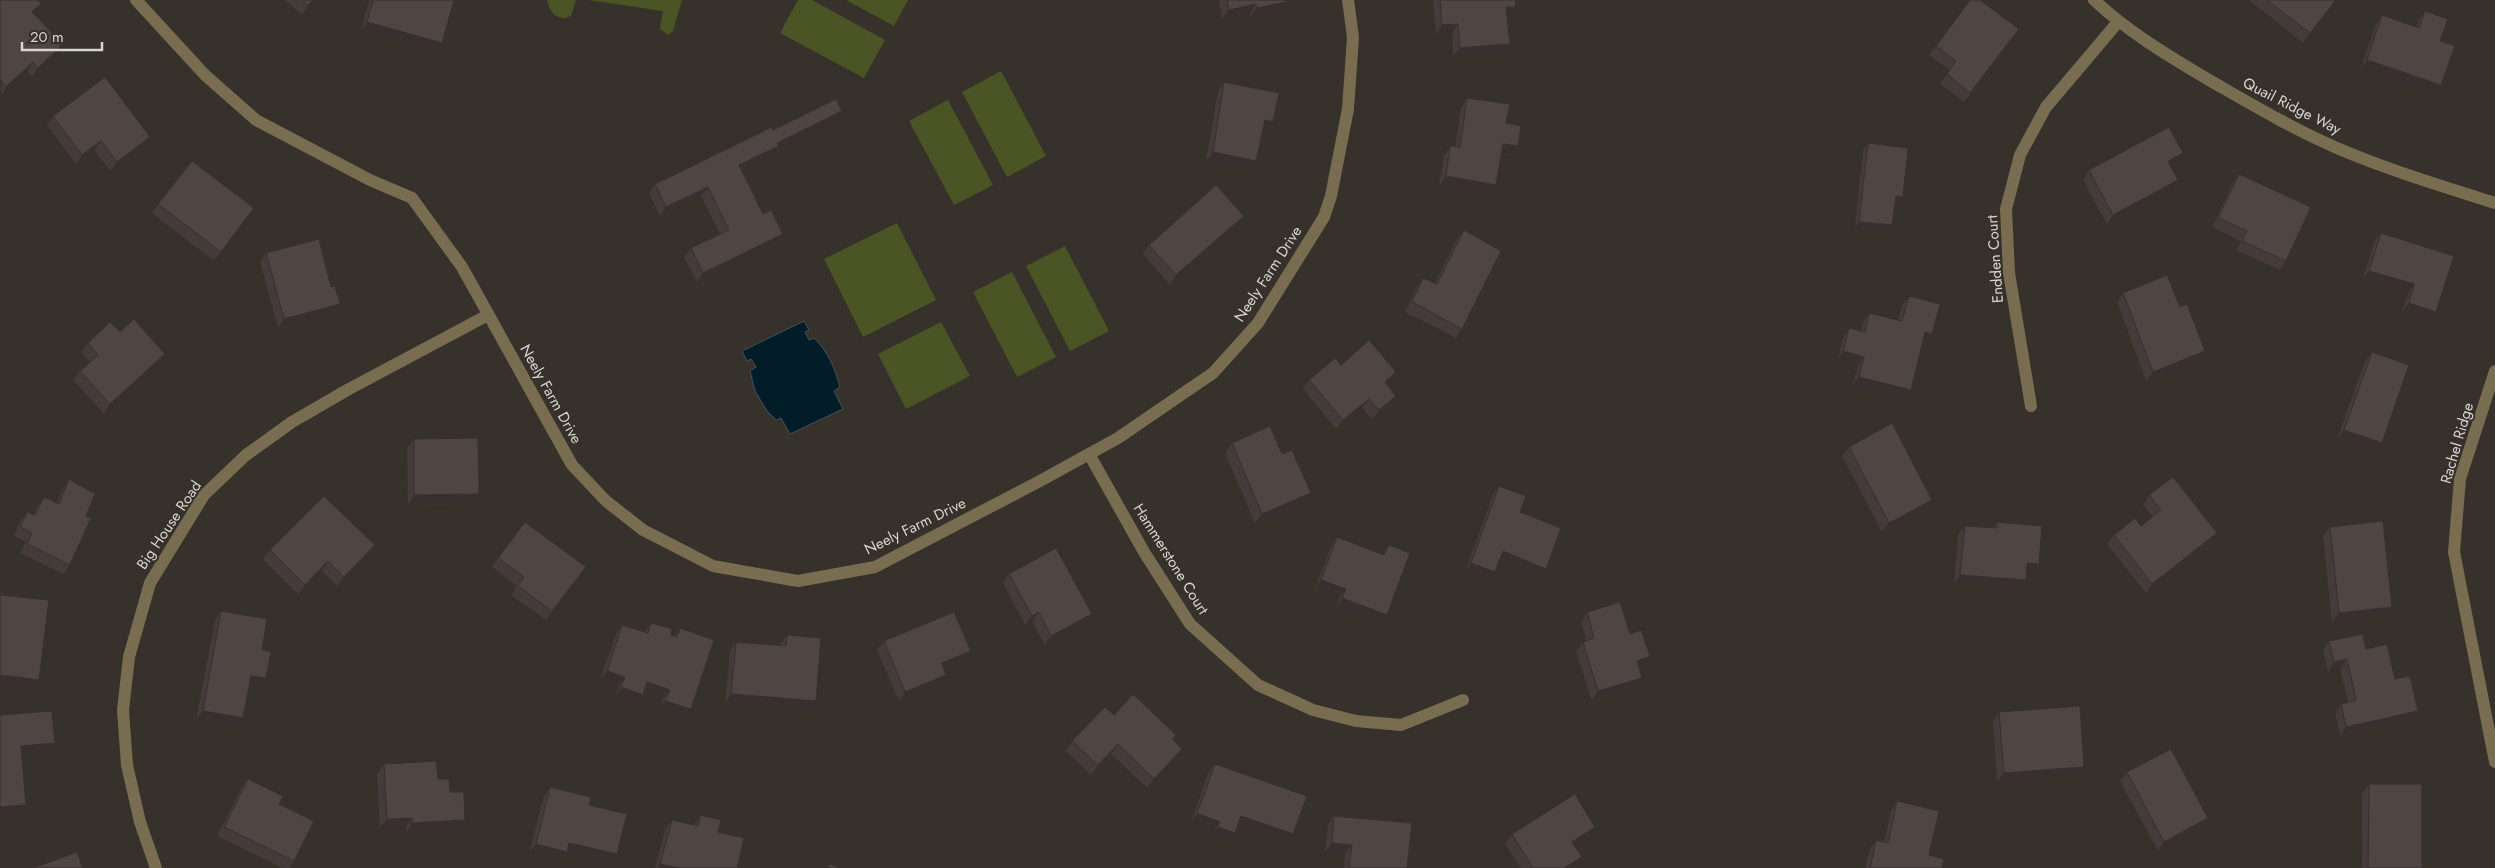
<svg xmlns="http://www.w3.org/2000/svg" width="2495" height="868" font-family="Jost,sans-serif">
  <style>
    .green { fill: #4b5424 }
    .water { fill: #021c28; stroke: #42545b }
    .lines { fill: none; stroke-linecap: round; stroke-linejoin: round }
    .minor { stroke: #786d50; stroke-width: 12 }
    .wall { fill: #443b3a }
    .shaded-wall { fill: #37302f }
    .building { fill: #4f4543; stroke: #37302f }
    .labels { text-anchor: middle; dominant-baseline: central; stroke-width: 4; stroke-linejoin: round; paint-order: stroke }
    .street-label { font-size: 15px; fill: #d8d5d1; stroke: #36312a }
  </style>
  <rect width="100%" height="100%" fill="#36312a"/>
  <path class="green" d="M547 0H576L571 16C559 22 549 13 547 0Z
    M588 0H682L673 31 668 35 660 29 663 11Z
    M798 0H812L885 40 864 78 780 33Z
    M846 0H908L894 26Z
    M1001 71 1046 156 1007 177 962 92Z
    M948 100 993 185 954 205 909 121Z
    M897 223 936 300 863 337 824 259Z
    M1065 246 1109 331 1070 351 1026 266Z
    M1012 272 1056 357 1017 377 973 292Z
    M941 322 970 376 906 409 878 354Z"/>
  <path class="water" d="M804 321 809 330 805 332 809 340 814 338C828 352 835 368 840 387L834 391 843 409 790 434 781 418 776 420 767 411 755 391 750 371 756 367 751 359 747 361 742 351Z"/>
  <g class="lines">
    <path class="minor" d="M136 0 205 75 256 120 370 180 412 198 462 267 572 465 606 501 643 530 713 566 798 581 875 567 1040 481 1118 438 1213 373 1258 323 1324 217 1331 196 1348 109 1353 37 1348 0
      M2094 0C2128 32 2169 56 2209 80 2251 104 2293 129 2337 148 2388 170 2442 186 2495 203
      M2495 371 2460 479 2454 552 2495 762
      M2031 406 2009 273 2006 209 2020 155 2046 107 2118 22
      M1089 454 1144 552 1190 624 1258 685 1313 710 1356 721 1401 725 1463 700
      M156 868 140 822 127 765 123 710 129 657 150 583 204 495 246 455 292 422 349 389 488 315"/>
  </g>
  <path class="wall" d="M0 0 34 14 57 54 32 77 27 71 1 95Z
    M285 0H315L302 15Z
    M369 0H454L442 43 436 52 361 32Z
    M1219 0H1286V2L1280 11 1250 17V14L1222 19Z
    M1433 0H1515L1509 16H1507L1510 44 1503 53 1453 57 1452 33 1436 34Z
    M2249 0H2336L2303 43Z
    M2425 11 2440 41 2435 94 2360 70 2376 24 2382 15 2416 27 2418 21Z
    M2019 29 1964 102 1940 84 1950 70 1929 55 1936 46Z
    M1224 82 1267 131 1262 130 1250 170 1206 161 1218 91Z
    M1467 98 1506 123 1518 146 1512 155 1501 154 1490 194 1439 186 1444 156 1450 146 1455 147 1461 107Z
    M53 116 150 137 143 146 110 171 94 150 76 164 47 125Z
    M836 120 777 149 772 156 742 170 763 214 783 234 776 243 697 282 684 258 691 248 720 234 701 196 660 216 649 193 655 184 773 130Z
    M1868 143 1898 203H1895L1892 225 1888 232 1855 228 1863 150Z
    M2183 153 2176 162 2170 166 2171 190 2107 224 2083 180 2089 170Z
    M2239 174 2286 261 2280 270 2236 250 2241 241 2212 227 2233 183Z
    M158 204 254 208 214 261 152 213Z
    M1237 225 1170 285 1143 254 1149 245Z
    M1464 230 1462 329 1456 338 1405 312 1417 287 1423 278 1435 283 1457 239Z
    M2381 233 2436 312 2430 321 2402 313 2408 294 2363 280 2374 242Z
    M266 253 331 287 340 304 334 313 278 328 260 262Z
    M2123 293 2180 307 2199 360 2146 381 2117 302Z
    M1909 296 1932 334 1925 343 1922 342 1911 390 1904 400 1852 386 1858 366 1837 360 1843 338 1849 328 1861 331 1863 323 1869 313 1898 320 1902 305Z
    M120 332 165 354 159 364 104 414 73 380 80 371 90 362 81 352 88 343Z
    M2372 352 2382 443 2375 453 2337 439 2365 361Z
    M1341 365 1396 372 1386 384 1396 396 1390 405 1373 419 1362 408 1336 429 1303 389 1309 380Z
    M414 439 472 504 408 505 407 448Z
    M1232 443 1282 454 1311 493 1304 503 1255 523 1225 453Z
    M1849 447 1932 500 1926 510 1882 532 1842 456Z
    M69 479 86 516 70 565 63 574 20 553 26 542 14 536 20 521 27 512 34 514 38 506 44 497 57 503 63 488Z
    M1499 486 1520 512 1546 569 1540 578 1499 561 1495 572 1488 581 1465 572 1493 495Z
    M2149 495 2217 533 2210 542 2146 593 2107 544 2114 535 2141 526 2153 517 2143 505Z
    M1997 522 2032 573 2026 572V580L2019 589 1954 584 1958 535 1965 526 1993 528Z
    M2330 527 2385 617 2332 622 2323 536Z
    M1337 537 1382 555 1389 545 1381 624 1336 607 1339 598 1315 589 1331 546Z
    M375 545 368 555 337 586 322 571 298 594 263 559 270 550Z
    M498 558 579 576 546 620 511 595 517 586 492 567Z
    M1009 574 1085 624 1045 645 1032 621 1025 625 1003 583Z
    M221 611 262 650 260 687 249 686 243 718 237 727 196 720 215 620Z
    M1587 612 1630 634 1643 666 1639 667 1642 678 1635 687 1592 701 1576 652 1583 642 1586 641 1581 622Z
    M651 623 674 636 680 628 691 709 685 719 659 710 663 699 644 692 636 704 615 697 619 686 600 680 616 634 622 625 645 632Z
    M787 635 816 701 809 710 725 703 730 651 736 642 780 645Z
    M884 641 971 651 964 660 944 669 939 684 899 701 877 650Z
    M2329 641 2366 649 2395 679 2418 711 2412 720 2340 736 2335 713 2341 704 2348 702 2340 669 2328 672 2323 650Z
    M1999 712 2077 776 1997 782 1993 721Z
    M1114 715 1176 735 1173 740 1182 749 1176 758 1147 788 1111 754 1091 775 1066 751 1072 741Z
    M384 764 438 779 450 792 459 829 406 833V827L380 828 377 774Z
    M1215 764 1293 834 1287 843 1238 826 1235 833 1229 842 1211 836 1214 831 1191 823 1208 773Z
    M2127 772 2208 818 2202 827 2158 851 2120 781Z
    M248 779 279 804 294 861 289 868H283L217 836 241 788Z
    M2369 784 2422 868H2362V793Z
    M550 787 589 805 617 854 610 864 566 853 560 861 529 853 544 796Z
    M1897 801 1929 855 1942 868H1865L1870 849 1876 840 1884 842 1891 811Z
    M700 815 718 832 737 868H655L665 829 672 820 694 825Z
    M1334 816 1407 868H1344L1345 854 1325 852 1328 825Z
    M1512 834 1589 836 1574 845 1582 857 1575 866 1572 868H1521L1505 844Z"/>
  <path class="shaded-wall" d="M313 0H315L302 15 308 5Z
    M2336 0 2331 7 2303 43 2310 33Z
    M1286 2 1280 11 1250 17 1257 8Z
    M41 4 34 13 26 21 32 12Z
    M1256 4 1250 14 1222 19 1229 10Z
    M1506 7H1516L1509 16 1500 17Z
    M367 22 442 43 436 52 361 32Z
    M1458 24 1452 33 1436 34 1442 25Z
    M63 44 57 54 32 77 38 68Z
    M1510 44 1503 53 1453 57 1460 48Z
    M2367 60 2441 85 2435 94 2360 70Z
    M33 62 27 71 1 95 7 86Z
    M842 111 836 120 777 149 772 156 733 175 739 165 777 143Z
    M1265 120 1273 122 1267 131 1258 129Z
    M150 137 143 146 110 171 117 162Z
    M101 141 94 150 76 164 82 155Z
    M1503 144 1518 146 1512 155 1497 153Z
    M1213 152 1256 161 1250 170 1206 161Z
    M2183 153 2176 162 2161 171 2168 161Z
    M1446 176 1496 185 1490 194 1439 186Z
    M2178 180 2171 190 2107 224 2113 215Z
    M708 187 701 196 660 216 666 207Z
    M1896 196 1903 197 1898 203 1892 202Z
    M1244 216 1237 225 1170 285 1176 275Z
    M1859 222 1892 225 1888 232 1855 228Z
    M783 234 776 243 697 282 703 273Z
    M2369 271 2414 284 2408 294 2363 280Z
    M2409 303 2436 312 2430 321 2402 313Z
    M340 304 334 313 278 328 284 319Z
    M1925 332 1932 334 1925 343 1918 342Z
    M1843 351 1864 357 1858 366 1837 360Z
    M2205 351 2199 360 2146 381 2153 372Z
    M165 354 159 364 104 414 110 404Z
    M1396 372 1390 381 1379 392 1385 382Z
    M1859 377 1911 390 1904 400 1852 386Z
    M1396 396 1390 405 1373 419 1379 410Z
    M1369 399 1362 408 1336 429 1343 420Z
    M2344 430 2382 443 2375 453 2337 439Z
    M1311 493 1304 503 1255 523 1262 514Z
    M479 494 472 504 408 505 414 495Z
    M1932 500 1926 510 1882 532 1889 523Z
    M2217 533 2210 542 2146 593 2152 584Z
    M375 545 368 555 337 586 344 577Z
    M1503 551 1546 569 1540 578 1497 560Z
    M328 561 322 571 298 594 305 585Z
    M1471 563 1495 572 1488 581 1465 572Z
    M2027 563 2039 564 2032 573 2021 572Z
    M1960 575 2026 580 2019 589 1954 584Z
    M1321 580 1346 589 1339 598 1315 589Z
    M1342 598 1387 615 1381 624 1336 607Z
    M2392 607 2385 617 2332 622 2339 613Z
    M1039 612 1032 621 1025 625 1032 616Z
    M1092 614 1085 624 1045 645 1051 636Z
    M971 651 964 660 935 672 942 663Z
    M1650 656 1643 666 1631 670 1637 661Z
    M2347 659 2340 669 2328 672 2334 662Z
    M607 671 625 677 619 686 600 680Z
    M0 675 39 680 33 689 0 685Z
    M946 675 939 684 899 701 905 692Z
    M251 676 266 678 260 687 244 685Z
    M1642 678 1635 687 1592 701 1598 691Z
    M647 682 670 690 663 699 641 691Z
    M621 687 643 695 636 704 615 697Z
    M731 694 816 701 809 710 725 703Z
    M665 701 691 709 685 719 659 710Z
    M203 711 243 718 237 727 196 720Z
    M2418 711 2412 720 2340 736 2346 727Z
    M55 743 48 752 15 755 21 746Z
    M1118 744 1111 754 1091 775 1098 765Z
    M1182 749 1176 758 1147 788 1154 779Z
    M2084 767 2077 776 1997 782 2004 773Z
    M26 805 19 814 0 815V807Z
    M1197 813 1220 822 1214 831 1191 823Z
    M1241 816 1293 834 1287 843 1235 825Z
    M412 818 406 827 380 828 387 819Z
    M2208 818 2202 827 2158 851 2164 842Z
    M465 820 459 829 406 833 412 823Z
    M1218 827 1235 833 1229 842 1211 836Z
    M1595 827 1589 836 1566 851 1572 842Z
    M569 843 617 854 610 864 566 853 560 861 529 853 536 844Z
    M1332 843 1352 845 1345 854 1325 852Z
    M1582 857 1575 866 1572 868H1564Z
    M660 864 679 868H657Z"/>
  <path class="building" d="M0 0H37L41 4 32 12 63 44 38 68 33 62 7 86 0 79Z
    M302 0H313L308 5Z
    M373 0H454L442 43 367 22Z
    M1227 0H1286V2L1257 8 1256 4 1229 10Z
    M1440 0H1515L1516 7H1506L1510 44 1460 48 1458 24 1442 25Z
    M1970 0H1980L2019 29 1970 93 1947 74 1956 61 1936 46Z
    M2267 0H2336L2310 33Z
    M2425 11 2448 19 2440 41 2455 46 2441 85 2367 60 2382 15 2419 28Z
    M105 77 150 137 117 162 101 141 82 155 53 116Z
    M1224 82 1279 93 1273 122 1265 120 1256 161 1213 152Z
    M1467 98 1510 104 1506 123 1521 126 1518 146 1503 144 1496 185 1446 176 1450 146 1460 147Z
    M836 99 842 111 777 143 779 146 739 165 763 214 771 210 783 234 703 273 691 248 729 230 708 187 666 207 655 184 772 127 773 130Z
    M2169 127 2183 153 2168 161 2178 180 2113 215 2089 170Z
    M1868 143 1908 148 1903 197 1896 196 1892 225 1859 222Z
    M192 161 254 208 221 252 158 204Z
    M2239 174 2311 207 2286 261 2242 241 2247 231 2218 218Z
    M1216 185 1244 216 1176 275 1149 245Z
    M1464 230 1501 251 1462 329 1412 302 1423 278 1437 284Z
    M2381 233 2454 256 2436 312 2409 303 2414 284 2369 271Z
    M319 239 331 287 335 286 340 304 284 319 266 253Z
    M2167 275 2180 307 2187 304 2205 351 2153 372 2123 293Z
    M1909 296 1940 304 1932 334 1925 332 1911 390 1859 377 1864 357 1843 351 1849 328 1865 332 1869 313 1902 321Z
    M134 319 165 354 110 404 80 371 98 355 88 343 110 322 120 332Z
    M1369 340 1396 372 1385 382 1396 396 1379 410 1369 399 1343 420 1309 380 1335 358 1341 365Z
    M2372 352 2409 365 2382 443 2344 430Z
    M1892 423 1932 500 1889 523 1849 447Z
    M1270 426 1282 454 1292 450 1311 493 1262 514 1232 443Z
    M478 438 479 494 414 495V439Z
    M2173 477 2217 533 2152 584 2114 535 2135 518 2141 526 2161 510 2149 495Z
    M69 479 95 494 86 516 91 518 70 565 27 544 32 533 20 527 27 512 35 515 44 497 59 504Z
    M1499 486 1526 496 1520 512 1561 528 1546 569 1503 551 1495 572 1471 563Z
    M324 496 375 545 344 577 328 561 305 585 270 550Z
    M2383 521 2392 607 2339 613 2330 527Z
    M525 522 586 567 552 611 518 586 524 577 498 558Z
    M1997 522 2042 526 2039 564 2027 563 2026 580 1960 575 1965 526 1997 528Z
    M1337 537 1384 555 1389 545 1410 553 1387 615 1342 598 1346 589 1321 580Z
    M1056 548 1092 614 1051 636 1039 612 1032 616 1009 574Z
    M0 595 49 600 39 680 0 675Z
    M1620 602 1630 634 1641 630 1650 656 1637 661 1642 678 1598 691 1583 642 1594 638 1587 612Z
    M221 611 267 619 262 650 271 652 266 678 251 676 243 718 203 711Z
    M954 612 971 651 942 663 946 675 905 692 884 641Z
    M651 623 672 629 671 635 677 637 680 628 714 640 691 709 665 701 670 690 647 682 643 695 621 687 625 677 607 671 622 625 648 633Z
    M2363 634 2366 649 2387 644 2395 679 2410 676 2418 711 2346 727 2341 704 2356 700 2347 659 2334 662 2329 641Z
    M787 635 821 638 816 701 731 694 736 642 786 646Z
    M1133 694 1176 735 1172 739 1182 749 1154 779 1118 744 1098 765 1072 741 1105 707 1114 715Z
    M2080 706 2084 767 2004 773 1999 712Z
    M52 711 55 743 21 746 26 805 0 807V715Z
    M2171 749 2208 818 2164 842 2127 772Z
    M436 761 438 779H449L450 792H464L465 820 412 823V818L387 819 384 764Z
    M1215 764 1307 796 1293 834 1241 816 1235 833 1218 827 1220 822 1197 813Z
    M248 779 283 796 279 804 314 821 294 861 224 827Z
    M2369 784H2422V868H2368Z
    M550 787 591 797 589 805 627 814 617 854 569 843 567 852 536 844Z
    M1575 794 1595 827 1572 842 1582 857 1564 868H1533L1512 834Z
    M1897 801 1939 811 1929 855 1944 859 1942 868H1870L1876 840 1888 843Z
    M700 815 721 820 718 832 744 838 737 868H679L660 864 672 820 698 826Z
    M1334 816 1412 823 1407 868H1349L1352 845 1332 843Z
    M77 852 83 868H33Z
    M829 864 843 868H828Z"/>
  <g class="labels">
    <g class="street-label">
      <text transform="translate(2292 106) rotate(27)">Quail Ridge Way</text>
      <text transform="translate(1995 259) rotate(-94)">Endden Court</text>
      <text transform="translate(1268 274) rotate(-57)">Neely Farm Drive</text>
      <text transform="translate(551 394) rotate(61)">Neely Farm Drive</text>
      <text transform="translate(2457 443) rotate(-74)">Rachel Ridge</text>
      <text transform="translate(169 525) rotate(-56)">Big House Road</text>
      <text transform="translate(915 526) rotate(-26)">Neely Farm Drive</text>
      <text transform="translate(1171 559) rotate(58)">Hammerstone Court</text>
    </g>
  </g>
  <path d="M22 42v8h80v-8" fill="none" stroke="#d8d5d1" stroke-width="2.5"/>
  <text x="30" y="42" font-size="15" fill="#d8d5d1" stroke="#36312a" stroke-width="4" paint-order="stroke">20 m</text>
</svg>
